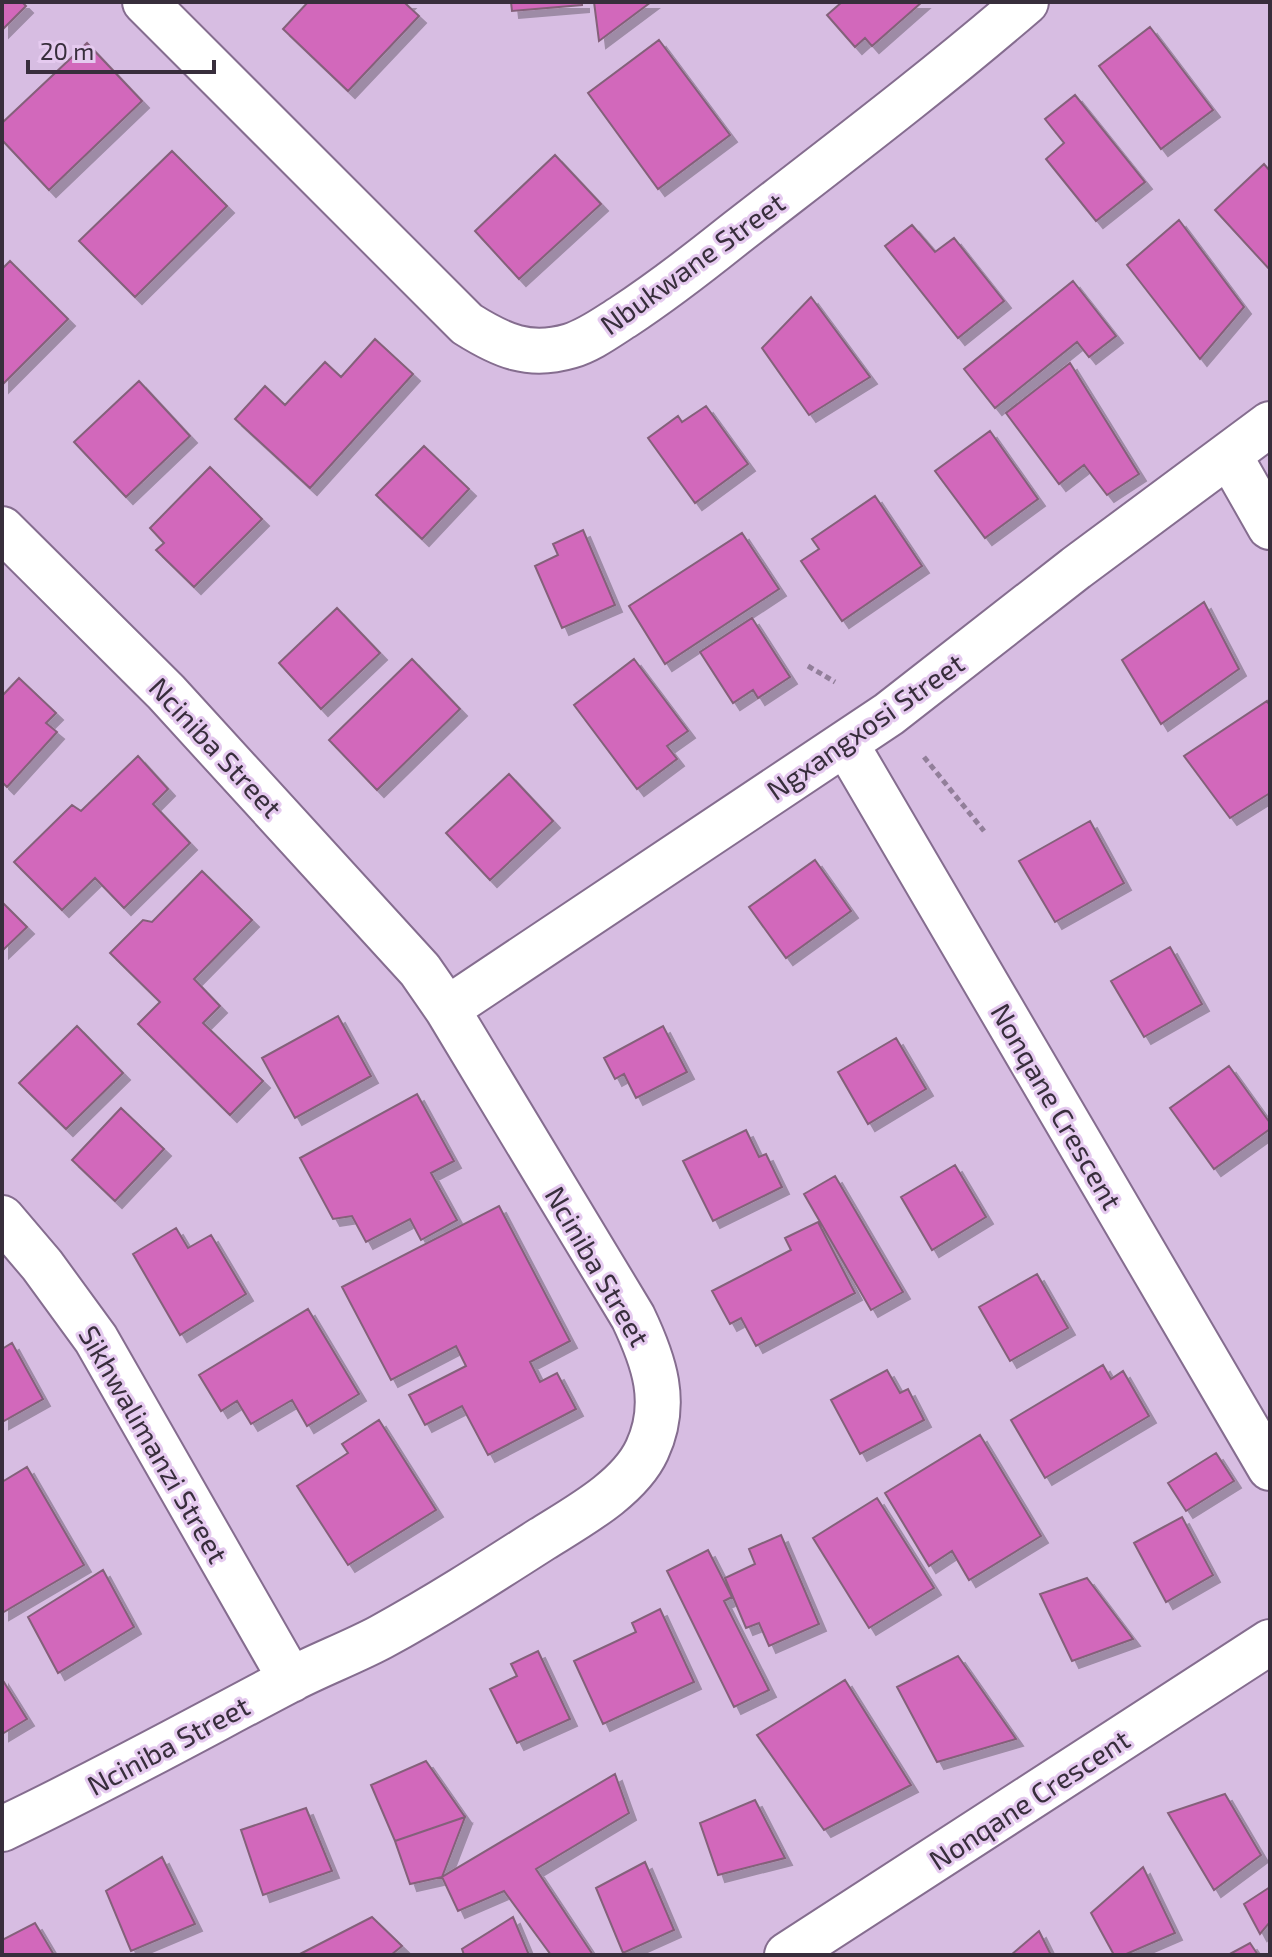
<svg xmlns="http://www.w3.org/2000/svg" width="1272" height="1957" font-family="'Exo 2',sans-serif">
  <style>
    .building { fill: #d267bb; stroke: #84617a; stroke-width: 2; filter: url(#shadow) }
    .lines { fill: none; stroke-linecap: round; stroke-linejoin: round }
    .minor-casing { stroke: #856d8f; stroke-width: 48 }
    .path { stroke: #927f9a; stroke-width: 5; stroke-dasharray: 6 4; stroke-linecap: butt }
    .minor { stroke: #fff; stroke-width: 44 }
    .labels { text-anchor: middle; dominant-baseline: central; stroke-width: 6; stroke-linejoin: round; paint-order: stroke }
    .street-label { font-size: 28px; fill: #382e3c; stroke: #e5caef }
  </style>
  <defs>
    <filter id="shadow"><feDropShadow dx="7" dy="7" stdDeviation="0" flood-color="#0004"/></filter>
  </defs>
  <rect width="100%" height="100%" fill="#d7bde2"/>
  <path class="building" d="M2 2H22L26 6 2 30Z
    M308 2H408L406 4 419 16 348 91 283 29Z
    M511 2H582V5L512 11Z
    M594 2H651L599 41Z
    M842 2H922L872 46 865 38 855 47 827 15Z
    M1150 27 1213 110 1161 149 1099 66Z
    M659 40 730 135 658 189 588 93Z
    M87 43 142 101 49 190 2 140V123Z
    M1075 95 1145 182 1096 221 1046 159 1064 143 1045 119Z
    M172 151 227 206 135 297 79 241Z
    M555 155 601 204 519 279 475 231Z
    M1264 164 1270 171V270L1215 210Z
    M1179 220 1244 307 1200 359 1127 265Z
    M912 225 935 252 954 238 1004 301 958 338 885 246Z
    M10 261 68 319 2 385V269Z
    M1073 281 1116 336 1089 357 1077 342 995 408 964 369Z
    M811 297 870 377 809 415 762 348Z
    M375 339 413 374 310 488 235 419 265 386 285 405 325 362 341 377Z
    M1070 363 1139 474 1107 495 1084 465 1059 484 1006 413Z
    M139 381 190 436 126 497 74 442Z
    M706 406 748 464 695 503 648 438 678 416 682 422Z
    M990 431 1038 499 985 538 935 471Z
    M424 446 469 489 422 539 376 495Z
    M210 467 262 519 194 587 156 550 164 543 150 528Z
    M875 496 922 566 842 621 801 561 819 549 812 539Z
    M583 530 615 605 562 628 535 566 558 555 553 544Z
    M742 533 779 589 665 664 629 606Z
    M1204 602 1239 669 1161 724 1122 660Z
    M337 608 380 653 321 709 279 663Z
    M752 618 790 677 758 698 753 690 733 703 700 652Z
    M412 659 460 709 377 790 329 740Z
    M634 659 688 731 667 746 677 759 637 789 574 705Z
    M19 678 56 713 46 723 57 732 7 787 2 782V696Z
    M1267 701 1270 706V793L1230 818 1184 756Z
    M138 756 168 789 153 804 190 843 124 908 95 878 62 910 14 862 72 805 81 811Z
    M509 774 553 821 490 880 446 833Z
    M1090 821 1124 883 1055 922 1019 861Z
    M815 860 851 911 786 958 749 907Z
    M202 871 252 920 194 979 220 1006 203 1023 263 1081 230 1115 138 1024 160 1002 110 953 143 920 152 922Z
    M2 902 27 927 2 951Z
    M1170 947 1202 1004 1144 1037 1111 981Z
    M338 1016 371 1076 295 1118 262 1058Z
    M77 1026 123 1073 66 1129 19 1083Z
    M663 1026 687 1072 636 1098 624 1074 615 1079 604 1058Z
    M896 1038 926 1089 868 1124 838 1072Z
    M1229 1066 1270 1123V1129L1214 1169 1170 1108Z
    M417 1094 454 1161 431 1173 457 1220 421 1240 410 1219 366 1242 352 1216 333 1219 300 1158Z
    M121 1108 164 1149 115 1201 72 1160Z
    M746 1130 759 1157 766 1154 782 1187 713 1221 683 1161Z
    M955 1165 986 1217 932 1250 901 1197Z
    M835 1176 903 1292 871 1310 804 1194Z
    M499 1206 570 1341 530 1362 540 1382 557 1373 576 1409 488 1455 462 1406 425 1425 409 1395 466 1366 456 1346 391 1380 342 1287Z
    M818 1222 855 1293 756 1346 741 1318 730 1324 712 1291 791 1250 785 1238Z
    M176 1228 188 1248 211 1235 246 1294 180 1335 133 1254Z
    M1037 1274 1068 1328 1010 1361 979 1307Z
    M308 1309 359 1394 307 1426 292 1400 251 1424 237 1401 221 1411 199 1375Z
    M12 1343 43 1399 2 1422V1349Z
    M1103 1365 1111 1379 1123 1371 1149 1416 1045 1478 1011 1420Z
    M887 1370 900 1393 908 1389 924 1420 860 1454 831 1400Z
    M379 1420 436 1510 348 1565 297 1486 348 1453 342 1444Z
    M980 1435 1041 1536 969 1580 952 1551 929 1566 885 1493Z
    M1216 1453 1234 1481 1186 1511 1168 1483Z
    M27 1467 84 1565 2 1613V1482Z
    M877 1498 934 1588 869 1628 813 1538Z
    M1182 1517 1213 1575 1166 1602 1134 1543Z
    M781 1535 819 1624 769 1646 759 1623 746 1628 725 1578 755 1564 749 1549Z
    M708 1550 732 1597 724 1601 769 1690 734 1707 667 1571Z
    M103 1570 134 1627 58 1673 28 1617Z
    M1087 1578 1133 1639 1072 1661 1040 1594Z
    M660 1609 694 1682 603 1724 574 1661 636 1632 632 1623Z
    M538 1651 570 1719 517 1743 490 1689 517 1676 511 1664Z
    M958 1656 1016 1739 937 1762 897 1687Z
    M2 1679 27 1719 2 1734Z
    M845 1680 911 1785 824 1830 757 1735Z
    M426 1761 465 1817 395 1841 371 1785Z
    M615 1774 629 1813 536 1869 593 1955H551L504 1891 458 1911 442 1877Z
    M1225 1794 1261 1855 1214 1890 1168 1813Z
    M755 1800 785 1858 718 1875 700 1823Z
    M306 1808 332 1871 263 1895 241 1830Z
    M465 1817 442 1877 410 1884 395 1841Z
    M162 1857 195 1924 131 1951 106 1891Z
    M645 1862 674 1930 623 1953 596 1888Z
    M1143 1867 1175 1933 1124 1955H1114L1091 1913Z
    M1270 1887V1922L1260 1934 1244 1904Z
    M372 1917 402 1946 391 1955H298Z
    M513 1917 529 1955H464L462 1949Z
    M35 1923 54 1955H2V1940Z
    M1039 1931 1051 1955H1011Z
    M1250 1943 1258 1955H1228Z"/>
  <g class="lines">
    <defs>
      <path id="minor" d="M145 2 467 324C502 346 529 358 570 346 590 340 607 327 623 317 661 292 696 265 731 237 830 160 931 84 1026 2
        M1229 455 1270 527
        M2 529 166 692 420 970 447 1009 633 1317C654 1361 669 1403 647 1450 629 1489 577 1517 542 1539 489 1573 436 1607 381 1637 351 1653 318 1665 288 1681 193 1731 99 1783 2 1829
        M846 744 1270 1468
        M447 1009 889 714 1076 568 1270 424
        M2 1218 42 1265 96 1339 291 1680
        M787 1955 1270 1642"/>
    </defs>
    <use href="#minor" class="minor-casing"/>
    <path class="path" d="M808 666 835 682
      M924 757 984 831"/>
    <use href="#minor" class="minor"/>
  </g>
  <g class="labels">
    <g class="street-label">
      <text transform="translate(692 263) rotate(-36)">Nbukwane Street</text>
      <text transform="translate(865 726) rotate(-35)">Ngxangxosi Street</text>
      <text transform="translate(216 747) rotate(47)">Nciniba Street</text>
      <text transform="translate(1057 1106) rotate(60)">Nonqane Crescent</text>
      <text transform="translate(598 1266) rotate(60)">Nciniba Street</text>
      <text transform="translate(154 1444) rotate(60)">Sikhwalimanzi Street</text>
      <text transform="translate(168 1745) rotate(-28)">Nciniba Street</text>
      <text transform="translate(1029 1799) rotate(-33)">Nonqane Crescent</text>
    </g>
  </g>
  <rect width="1272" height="1957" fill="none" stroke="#382e3c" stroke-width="8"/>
  <path d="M28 60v12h186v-12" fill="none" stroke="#382e3c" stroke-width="4"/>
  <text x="40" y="60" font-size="24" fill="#382e3c" stroke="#e5caef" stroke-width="6" paint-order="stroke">20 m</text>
</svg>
